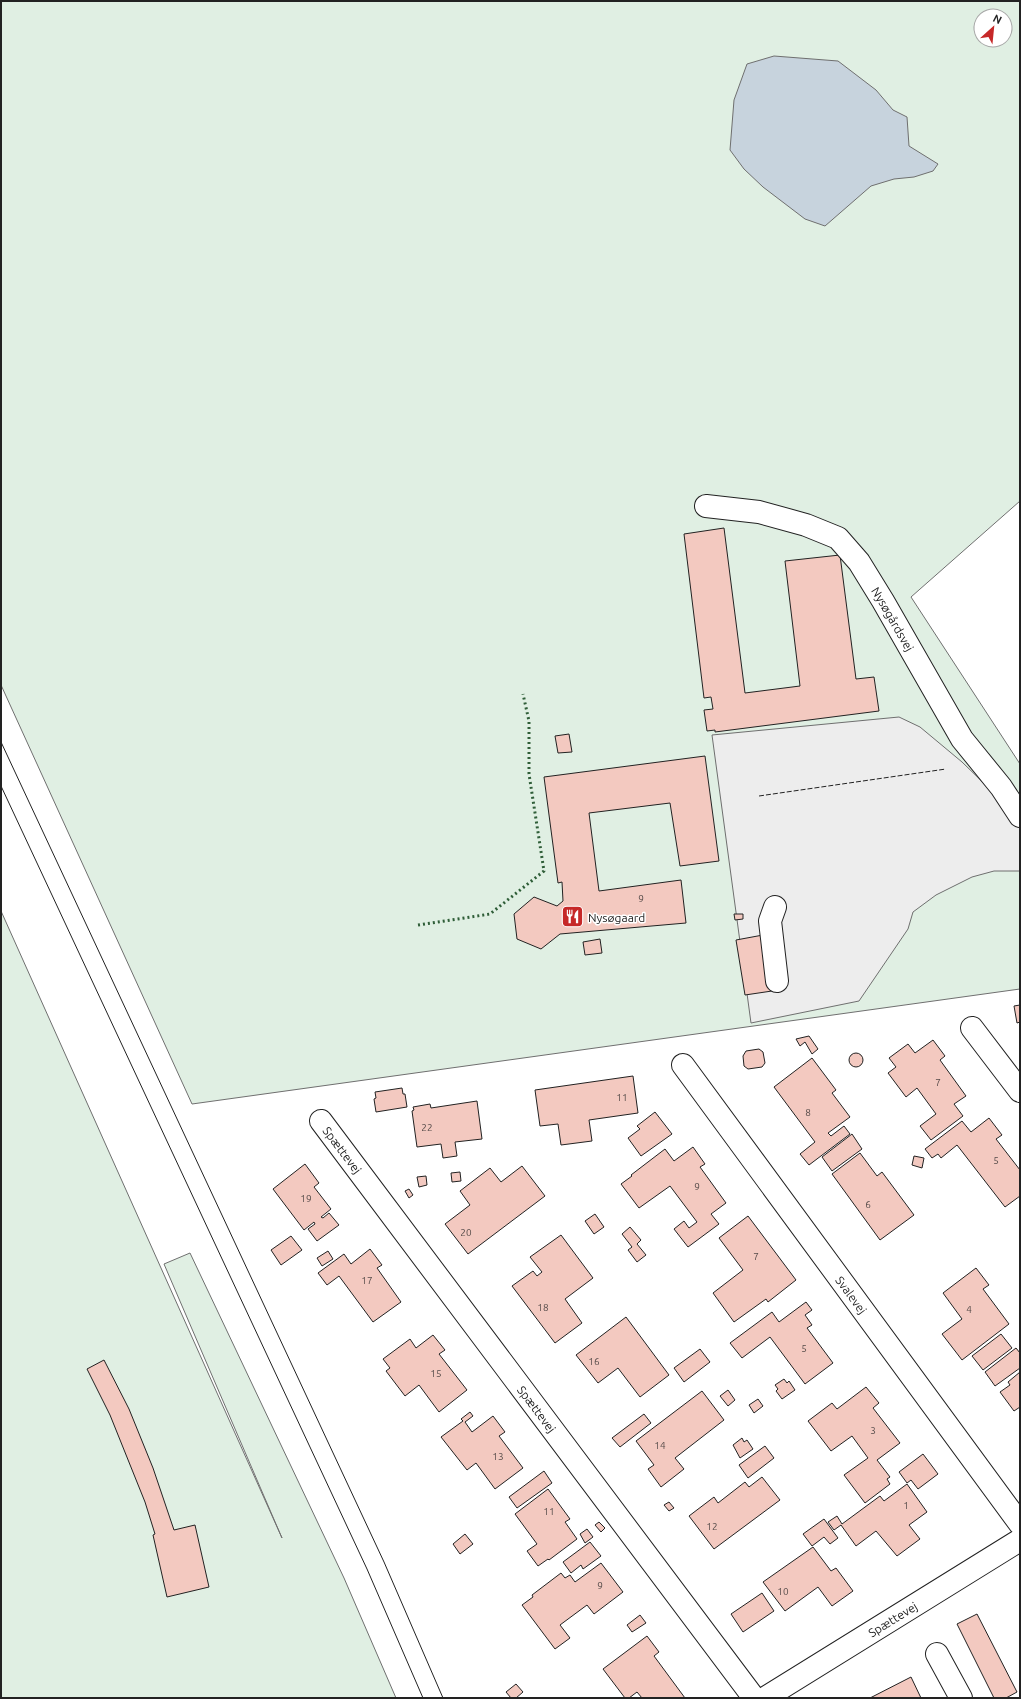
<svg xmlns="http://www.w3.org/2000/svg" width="1021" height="1699" font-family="Ubuntu,sans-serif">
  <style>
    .green { fill: #e0efe3; stroke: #6f6f6f; fill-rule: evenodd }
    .parking { fill: #ededed; stroke: #6f6f6f }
    .water { fill: #c7d3dd; stroke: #6f6f6f }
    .building { fill: #f3c9c0; stroke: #222 }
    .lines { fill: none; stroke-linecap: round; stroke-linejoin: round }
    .minor-casing { stroke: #222; stroke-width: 24 }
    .minor { stroke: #fff; stroke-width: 22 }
    .tram { stroke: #222; stroke-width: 1 }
    .hedge { stroke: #2f5e38; stroke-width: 3; stroke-dasharray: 2 3; stroke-linecap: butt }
    .fence { stroke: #222; stroke-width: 1; stroke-dasharray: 5 2; stroke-linecap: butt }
    .labels { text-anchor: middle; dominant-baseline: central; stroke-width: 3; stroke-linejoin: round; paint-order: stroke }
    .number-label { font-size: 10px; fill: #564c4a }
    .street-label { font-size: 12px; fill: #222; stroke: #fff }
    .poi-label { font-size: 12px; fill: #222; stroke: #fff; text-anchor: start }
  </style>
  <rect width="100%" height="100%" fill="#fff"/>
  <path class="green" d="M1 1H1020V501L911 597 1020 764V989L192 1104 1 685ZM981 16H1005V40H981Z
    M1 911 282 1538 164 1264 190 1253 344 1578 396 1698H1Z"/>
  <path class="parking" d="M899 717 920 727 962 762 997 796 1020 823V871H994L972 877 936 895 913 912 908 929 859 1001 751 1023 712 735Z"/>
  <path class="water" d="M774 56 838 61 876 90 893 110 907 117 909 146 938 164 933 171 914 177 894 179 871 186 825 226 805 219 763 187 744 169 730 150 734 100 747 64Z"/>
  <path class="building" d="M724 528 745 693 800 686 785 561 840 555 856 679 874 677 879 711 715 732V730L707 731 704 710 713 709 711 697 704 698 684 534Z
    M569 734 572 752 558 753 555 736Z
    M705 756 719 861 680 866 670 803 589 813 599 891 681 880 686 923 560 934 541 949 517 939 514 914 534 897 557 906 563 901 562 882 558 883 544 777Z
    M734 914H743V919L735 920Z
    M763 935 772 991 745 995 736 940Z
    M600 939 602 953 585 955 583 942Z
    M1020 1005V1022L1017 1023 1014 1006Z
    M809 1036 818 1049 812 1054 805 1042 800 1046 796 1039Z
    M933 1040 945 1056 940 1060 966 1096 954 1104 963 1116 931 1140 920 1126 936 1114 917 1088 906 1097 888 1073 896 1067 889 1058 908 1044 915 1053Z
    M759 1049 763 1052 765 1063 762 1067 748 1069 744 1066 743 1056 746 1051Z
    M849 1060a7 7 0 1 1 14 0a7 7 0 1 1-14 0Z
    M812 1058 836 1090 832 1093 850 1117 828 1133 831 1136 844 1126 850 1134 809 1165 800 1154 815 1142 774 1087Z
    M633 1076 638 1113 589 1120 592 1141 561 1145 558 1124 540 1126 535 1090Z
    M402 1088 403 1094H405L407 1107 376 1112 374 1099 376 1098 375 1092Z
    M477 1101 482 1139 455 1142 457 1156 443 1158 441 1144 417 1147 412 1111 414 1110 413 1107 430 1104 431 1108Z
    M655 1112 672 1134 641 1156 628 1138 640 1129 637 1126Z
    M989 1118 1002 1135 996 1139 1020 1170V1196L1005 1207 957 1145 941 1158 938 1154 932 1158 925 1149 962 1121 971 1132Z
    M852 1134 862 1149 832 1171 822 1157Z
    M693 1147 705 1164 700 1167 726 1203 711 1214 719 1224 688 1247 674 1229 684 1221 689 1228 697 1222 670 1186 639 1208 621 1184 632 1176 631 1175 665 1149 674 1161Z
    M860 1153 877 1176 882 1172 914 1215 880 1240 832 1174Z
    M914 1156 924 1158 922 1168 912 1165Z
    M305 1164 319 1183 314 1187 331 1209 321 1217 323 1218 329 1213 339 1225 317 1241 308 1229 315 1224 314 1222 304 1230 273 1189Z
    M522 1166 545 1196 468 1254 445 1224 470 1205 460 1191 490 1168 501 1182Z
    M460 1172 461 1181 452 1182 451 1173Z
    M426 1176 427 1185 419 1187 417 1177Z
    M409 1189 413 1195 409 1198 405 1191Z
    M595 1214 604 1227 594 1234 585 1221Z
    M748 1216 796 1280 768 1302 766 1299 734 1322 713 1293 743 1270 719 1238Z
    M630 1227 641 1240 637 1244 646 1255 637 1262 628 1250 632 1247 622 1234Z
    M561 1235 593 1278 565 1299 582 1323 555 1343 512 1286 533 1271 537 1276 542 1272 530 1257Z
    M291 1236 302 1250 281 1265 271 1250Z
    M370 1249 382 1265 377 1268 401 1302 373 1322 339 1276 327 1285 318 1273 344 1254 351 1264Z
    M328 1251 333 1259 322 1266 317 1258Z
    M976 1268 989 1285 983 1289 1009 1324 962 1360 942 1334 962 1319 943 1293Z
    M806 1302 812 1310 805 1315 812 1325 807 1328 833 1363 805 1384 770 1337 742 1358 730 1343 772 1312 779 1322Z
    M626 1317 669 1375 640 1397 618 1368 598 1383 576 1355Z
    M1001 1334 1012 1348 983 1370 972 1356Z
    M433 1335 445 1350 439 1354 467 1390 439 1412 419 1385 405 1396 386 1371 390 1368 383 1359 410 1339 416 1348Z
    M1016 1348 1020 1353V1368L995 1386 985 1372Z
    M700 1349 710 1362 684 1382 674 1368Z
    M104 1360 129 1409 153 1468 174 1530 195 1525 209 1587 167 1597 153 1535 155 1534 145 1502 110 1415 87 1369Z
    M1020 1372V1407L1014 1411 1000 1392 1010 1385 1008 1382Z
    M784 1379 787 1383 789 1381 795 1390 782 1399 776 1391 778 1389 775 1385Z
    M866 1387 879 1403 873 1408 900 1443 877 1460 890 1477 887 1479 890 1484 865 1503 844 1475 868 1458 852 1436 831 1451 808 1421 832 1403 837 1409Z
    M728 1390 735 1400 728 1406 720 1396Z
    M702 1391 724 1420 675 1458 684 1469 661 1487 648 1469 654 1465 636 1441Z
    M758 1399 763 1406 754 1413 749 1405Z
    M470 1412 473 1416 465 1422 472 1432 493 1416 505 1432 499 1436 523 1468 495 1489 476 1463 467 1470 441 1437 463 1421 461 1419Z
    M644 1414 651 1423 620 1447 612 1438Z
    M742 1438 744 1442 747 1440 753 1449 740 1458 733 1445Z
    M765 1446 774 1458 748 1478 739 1465Z
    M923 1454 938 1474 918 1489 911 1480 907 1483 899 1472Z
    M544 1471 552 1483 517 1508 509 1497Z
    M762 1477 780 1500 714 1549 689 1516 714 1497 718 1503 745 1482 749 1487Z
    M907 1484 927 1512 909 1525 920 1539 897 1556 876 1531 856 1546 841 1525 834 1530 828 1522 837 1516 842 1524 880 1496 884 1501Z
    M548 1489 570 1519 565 1522 577 1539 549 1560 548 1559 538 1566 527 1551 537 1544 515 1514Z
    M669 1502 674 1508 669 1511 664 1505Z
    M824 1519 838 1538 830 1544 824 1537 812 1546 803 1534Z
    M599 1522 605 1528 601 1532 595 1525Z
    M587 1529 593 1537 585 1543 580 1534Z
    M465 1534 473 1544 460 1554 453 1544Z
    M590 1542 601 1556 583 1569 581 1565 571 1573 563 1562Z
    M813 1547 831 1571 836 1568 853 1591 832 1606 818 1587 785 1611 763 1582Z
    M601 1563 623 1592 594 1614 587 1605 560 1625 570 1638 555 1649 522 1605 533 1597 532 1595 561 1573 565 1578 570 1575 575 1582Z
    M762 1593 774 1611 743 1632 731 1614Z
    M977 1614 1017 1692 1006 1698H994L957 1624Z
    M640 1615 646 1623 632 1632 627 1625Z
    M647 1636 659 1652 654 1656 685 1698H642L637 1692 629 1698H625L603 1669Z
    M911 1677 921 1698H870Z
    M516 1684 523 1692 516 1698H511L506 1692Z"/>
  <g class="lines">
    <defs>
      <g id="minor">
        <path id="s1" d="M706 506 759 512 806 525 838 538 859 562 883 601 962 739 1001 787 1020 816"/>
        <path d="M775 907 770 921 777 981"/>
        <path d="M972 1028 1020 1091"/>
        <path id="s2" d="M683 1065 1020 1524"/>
        <path id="s3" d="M321 1121 754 1698"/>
        <path d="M937 1654 961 1698"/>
        <path id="s4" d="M765 1698 1020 1540"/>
      </g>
    </defs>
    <use href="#minor" class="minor-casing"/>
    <use href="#minor" class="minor"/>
    <path class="tram" d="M1 742 384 1562 443 1698
      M1 786 367 1569 423 1698"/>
    <path class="hedge" d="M418 925 490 914 544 871 529 774V721L523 694"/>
    <path class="fence" d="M759 796 946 769"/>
  </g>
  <defs>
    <symbol id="restaurant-square" viewBox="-11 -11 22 22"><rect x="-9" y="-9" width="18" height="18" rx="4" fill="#c62828" stroke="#fff"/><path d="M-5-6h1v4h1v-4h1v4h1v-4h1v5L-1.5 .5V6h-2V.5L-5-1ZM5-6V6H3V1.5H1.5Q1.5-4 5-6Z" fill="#fff"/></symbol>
  </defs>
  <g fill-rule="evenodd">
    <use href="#restaurant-square" x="560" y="904" width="25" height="25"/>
  </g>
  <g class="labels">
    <g class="number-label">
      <text x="641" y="898">9</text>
      <text x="938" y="1082">7</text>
      <text x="622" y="1097">11</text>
      <text x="808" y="1112">8</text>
      <text x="427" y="1127">22</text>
      <text x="996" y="1160">5</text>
      <text x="697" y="1186">9</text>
      <text x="306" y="1198">19</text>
      <text x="868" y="1204">6</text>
      <text x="466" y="1232">20</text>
      <text x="756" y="1256">7</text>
      <text x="367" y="1280">17</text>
      <text x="543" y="1307">18</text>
      <text x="969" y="1309">4</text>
      <text x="804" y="1348">5</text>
      <text x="594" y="1361">16</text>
      <text x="436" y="1373">15</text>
      <text x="873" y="1430">3</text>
      <text x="660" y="1445">14</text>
      <text x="498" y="1456">13</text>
      <text x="906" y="1505">1</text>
      <text x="549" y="1511">11</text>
      <text x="712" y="1526">12</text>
      <text x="600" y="1585">9</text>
      <text x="783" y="1591">10</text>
    </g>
    <g class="street-label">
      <text stroke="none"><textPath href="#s1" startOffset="235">Nysøgårdsvej</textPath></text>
      <text stroke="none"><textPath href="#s3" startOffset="36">Spættevej</textPath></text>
      <text stroke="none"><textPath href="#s2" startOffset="285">Svalevej</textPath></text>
      <text stroke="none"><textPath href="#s3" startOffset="360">Spættevej</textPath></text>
      <text stroke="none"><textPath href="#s4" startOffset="150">Spættevej</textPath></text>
    </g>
    <g class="poi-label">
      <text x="588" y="917">Nysøgaard</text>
    </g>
  </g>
  <rect width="1021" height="1699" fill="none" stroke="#222222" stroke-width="4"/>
  <g transform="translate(993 28) rotate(27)"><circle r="19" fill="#ffffff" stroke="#a7a7a7"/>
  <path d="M0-3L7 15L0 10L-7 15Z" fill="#c62828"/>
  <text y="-6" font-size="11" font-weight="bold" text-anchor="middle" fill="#222222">N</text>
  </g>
</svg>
